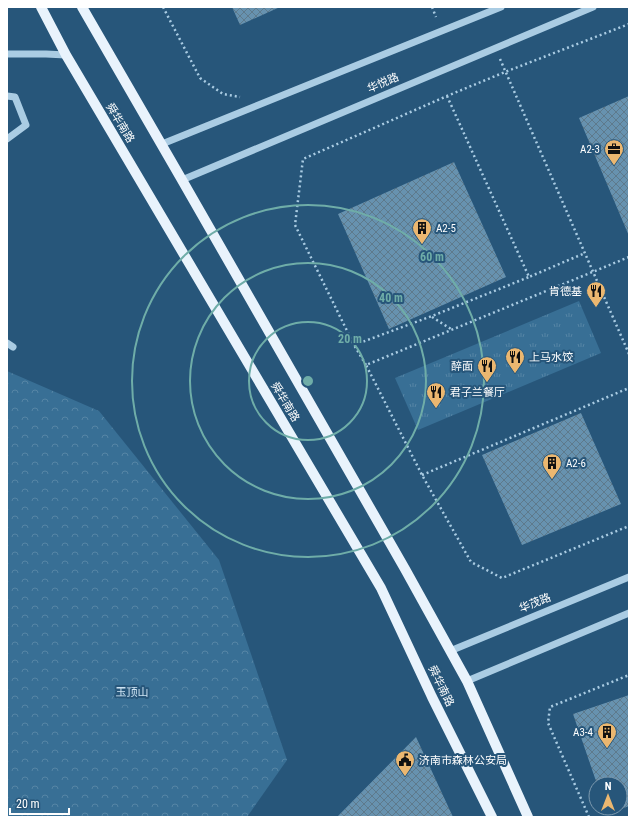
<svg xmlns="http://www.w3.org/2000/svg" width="636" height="824" font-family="'Roboto Condensed','Noto Sans SC',sans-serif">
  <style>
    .grass { fill: url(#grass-tufts) }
    .forest { fill: url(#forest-crowns) }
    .building { fill: url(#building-cross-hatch) }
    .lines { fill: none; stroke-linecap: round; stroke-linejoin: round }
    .path { stroke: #aacce3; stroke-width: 2.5; stroke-dasharray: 2 3; stroke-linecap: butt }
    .minor { stroke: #aacce3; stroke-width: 7 }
    .major { stroke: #e9f3fc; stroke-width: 10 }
    .ring { fill: none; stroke: #6fada8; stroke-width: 2 }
    .labels { text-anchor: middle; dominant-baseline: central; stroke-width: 4; stroke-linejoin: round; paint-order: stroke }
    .street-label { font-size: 11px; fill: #fff; stroke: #27567a }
    .poi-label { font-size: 11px; fill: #fff; stroke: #27567a; text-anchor: start }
    .park-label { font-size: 11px; fill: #cde3f3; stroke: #27567a }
    .centre { fill: #6fada8; stroke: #27567a; stroke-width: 2 }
    .ring-label { font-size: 12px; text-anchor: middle; font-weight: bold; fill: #6fada8; stroke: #27567a; stroke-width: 4; stroke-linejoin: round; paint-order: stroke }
  </style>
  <defs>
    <pattern id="grass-tufts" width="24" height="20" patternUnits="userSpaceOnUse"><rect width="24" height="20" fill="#386f95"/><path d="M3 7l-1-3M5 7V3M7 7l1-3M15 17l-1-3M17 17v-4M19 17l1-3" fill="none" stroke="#5685a5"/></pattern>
    <pattern id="forest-crowns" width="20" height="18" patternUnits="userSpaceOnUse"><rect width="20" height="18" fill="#386f95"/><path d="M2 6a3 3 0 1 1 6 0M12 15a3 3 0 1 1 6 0" fill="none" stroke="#5685a5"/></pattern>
    <pattern id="building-cross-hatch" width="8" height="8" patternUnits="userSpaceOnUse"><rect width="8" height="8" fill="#6792af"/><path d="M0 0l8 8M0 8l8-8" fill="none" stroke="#5e7a8c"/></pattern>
  </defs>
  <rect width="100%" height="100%" fill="#27567a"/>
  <path class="grass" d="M579 301 601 353 418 430 395 378Z"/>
  <path class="forest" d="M7 371 99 411 219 560 287 760 247 817H7Z"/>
  <path class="building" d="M232 7H280L240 25Z
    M629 96V236L579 118Z
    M454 162 506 277 389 329 338 214Z
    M581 413 621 504 522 545 482 455Z
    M629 695V806L608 814 606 808H620V784H597L573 714Z
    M416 737 453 817H337Z"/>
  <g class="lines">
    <path class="path" d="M163 7 200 78 223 94 240 97
      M432 7 436 17
      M500 59 629 354
      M447 96 529 277 585 253
      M629 257 366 365 422 475 471 562 502 578 629 526
      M432 317 451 329
      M354 345 432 316 529 277
      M366 365 354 345 295 225 303 159 447 96 505 72 629 24
      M422 475 629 388
      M589 817 548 723 550 707 629 675"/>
    <path class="minor" d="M7 54H46L66 55
      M7 96 15 97 26 125 7 139
      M162 144 501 7
      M182 180 593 7
      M7 343 13 347
      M450 651 629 577
      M467 681 629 613"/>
    <path class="major" d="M41 7 66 55 381 588 432 697 492 817
      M82 7 182 180 405 569 467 681 528 817"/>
  </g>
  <g class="ring">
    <circle cx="308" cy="381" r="59"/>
    <circle cx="308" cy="381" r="118"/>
    <circle cx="308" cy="381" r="176"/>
  </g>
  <defs>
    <symbol id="office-pin" viewBox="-11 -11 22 30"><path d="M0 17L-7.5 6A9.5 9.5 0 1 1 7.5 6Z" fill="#ebb770" stroke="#27567a"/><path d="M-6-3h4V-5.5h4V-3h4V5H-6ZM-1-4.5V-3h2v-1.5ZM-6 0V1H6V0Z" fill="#111"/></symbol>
    <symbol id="building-pin" viewBox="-11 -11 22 30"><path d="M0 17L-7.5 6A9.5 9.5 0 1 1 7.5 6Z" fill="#ebb770" stroke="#27567a"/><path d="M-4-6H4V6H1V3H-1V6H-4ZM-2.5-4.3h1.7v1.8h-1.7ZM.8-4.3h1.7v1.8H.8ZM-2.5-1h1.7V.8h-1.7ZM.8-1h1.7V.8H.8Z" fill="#111"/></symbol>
    <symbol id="restaurant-pin" viewBox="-11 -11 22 30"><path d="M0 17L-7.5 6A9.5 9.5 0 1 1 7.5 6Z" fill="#ebb770" stroke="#27567a"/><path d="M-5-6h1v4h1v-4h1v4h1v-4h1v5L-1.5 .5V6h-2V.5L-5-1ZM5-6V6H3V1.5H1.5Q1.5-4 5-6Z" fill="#111"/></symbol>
    <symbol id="civic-pin" viewBox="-11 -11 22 30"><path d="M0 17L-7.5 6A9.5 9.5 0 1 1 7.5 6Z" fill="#ebb770" stroke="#27567a"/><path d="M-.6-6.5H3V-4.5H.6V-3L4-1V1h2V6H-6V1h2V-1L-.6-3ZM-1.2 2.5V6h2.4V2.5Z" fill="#111"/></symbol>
  </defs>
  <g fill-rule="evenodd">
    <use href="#office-pin" x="603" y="138" width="22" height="30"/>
    <use href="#building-pin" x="411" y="217" width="22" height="30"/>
    <use href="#restaurant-pin" x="585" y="280" width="22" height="30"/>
    <use href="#restaurant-pin" x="504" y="346" width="22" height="30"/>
    <use href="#restaurant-pin" x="476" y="355" width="22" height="30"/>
    <use href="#restaurant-pin" x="425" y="381" width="22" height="30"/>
    <use href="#building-pin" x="541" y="452" width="22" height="30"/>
    <use href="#building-pin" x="596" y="721" width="22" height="30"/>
    <use href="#civic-pin" x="394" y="749" width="22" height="30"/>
  </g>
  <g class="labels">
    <g class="street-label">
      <text transform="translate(383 83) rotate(-23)">华悦路</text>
      <text transform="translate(120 123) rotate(59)">舜华南路</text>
      <text transform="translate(285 402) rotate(59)">舜华南路</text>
      <text transform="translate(535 603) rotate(-22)">华茂路</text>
      <text transform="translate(441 686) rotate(64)">舜华南路</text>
    </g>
    <g class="poi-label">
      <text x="600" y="149" text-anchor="end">A2-3</text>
      <text x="436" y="228">A2-5</text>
      <text x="582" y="291" text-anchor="end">肯德基</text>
      <text x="529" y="357">上马水饺</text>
      <text x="473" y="366" text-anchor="end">醉面</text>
      <text x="450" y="392">君子兰餐厅</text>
      <text x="566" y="463">A2-6</text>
      <text x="593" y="732" text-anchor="end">A3-4</text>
      <text x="419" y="760">济南市森林公安局</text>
    </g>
    <g class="park-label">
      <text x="132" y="692">玉顶山</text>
    </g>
  </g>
  <circle cx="308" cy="381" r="6" class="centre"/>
  <g class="ring-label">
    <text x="432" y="261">60 m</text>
    <text x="391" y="302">40 m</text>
    <text x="350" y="343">20 m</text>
  </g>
  <rect width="636" height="824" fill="none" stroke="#ffffff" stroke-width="16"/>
  <g transform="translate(608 796)"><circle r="19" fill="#27567a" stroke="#7d9aaf"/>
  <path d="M0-3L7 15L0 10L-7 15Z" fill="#ebb770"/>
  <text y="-6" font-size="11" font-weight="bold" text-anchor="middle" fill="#ffffff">N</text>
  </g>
  <path d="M10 808v6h59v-6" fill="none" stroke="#ffffff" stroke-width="2"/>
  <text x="16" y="808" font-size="12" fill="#ffffff" stroke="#27567a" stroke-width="3" paint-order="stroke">20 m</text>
</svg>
